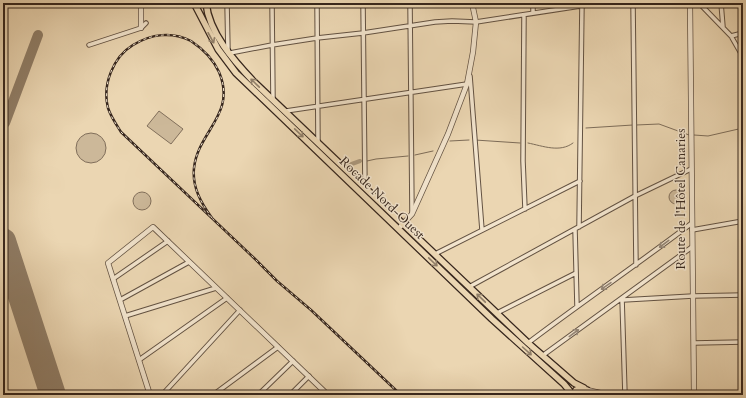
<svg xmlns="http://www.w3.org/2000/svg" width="746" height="398" font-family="Cardo,serif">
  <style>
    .green { fill: #ccb899; stroke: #816f5b }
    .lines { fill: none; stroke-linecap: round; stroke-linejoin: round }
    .stream { stroke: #7d6c58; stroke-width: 1 }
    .canal { stroke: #ad9a7f; stroke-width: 4 }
    .taxiway { stroke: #907e68; stroke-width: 10 }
    .runway { stroke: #907e68; stroke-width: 26 }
    .minor-casing { stroke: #635242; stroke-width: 5.5 }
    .tertiary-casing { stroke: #635242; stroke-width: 6 }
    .primary-casing { stroke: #36261d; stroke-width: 8 }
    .minor { stroke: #f2e4cd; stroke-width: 3.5 }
    .tertiary { stroke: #f2e4cd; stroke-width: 4.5 }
    .primary { stroke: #ebd6b2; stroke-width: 5.5 }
    .rail-casing { stroke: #36261d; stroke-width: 2.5 }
    .rail { stroke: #f2e4cd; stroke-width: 1; stroke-dasharray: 3; stroke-linecap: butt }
    .oneway { stroke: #907e68 }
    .oneway2 { stroke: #948575 }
    .labels { text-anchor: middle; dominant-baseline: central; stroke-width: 3; stroke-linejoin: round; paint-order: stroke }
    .street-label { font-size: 13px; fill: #36261d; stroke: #f2e4cd }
  </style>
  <rect width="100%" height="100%" fill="#ebd6b2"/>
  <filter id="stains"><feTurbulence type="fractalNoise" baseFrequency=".005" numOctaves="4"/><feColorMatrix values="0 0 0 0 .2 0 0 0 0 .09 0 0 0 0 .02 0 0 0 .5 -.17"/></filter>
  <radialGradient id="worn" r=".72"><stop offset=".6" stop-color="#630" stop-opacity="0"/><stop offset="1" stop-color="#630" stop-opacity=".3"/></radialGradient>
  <path class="green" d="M159 111 183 129 171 144 147 126Z
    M76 148a15 15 0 1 1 30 0a15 15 0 1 1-30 0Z
    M669 197a7 7 0 1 1 14 0a7 7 0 1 1-14 0Z
    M133 201a9 9 0 1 1 18 0a9 9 0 1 1-18 0Z"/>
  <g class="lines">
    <path class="stream" d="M636 125 659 124 689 135
      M586 128 633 125
      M694 135 708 136 743 128
      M475 140 520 143
      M450 141 469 140
      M528 143C543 146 560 153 573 143
      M415 155 433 151
      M367 161 376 159 408 156"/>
    <path class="canal" d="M349 165 360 161"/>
    <path class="taxiway" d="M3 124 5 123 38 35"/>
    <path class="runway" d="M3 241 53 395"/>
    <defs>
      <path id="minor" d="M227 3 228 51
        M272 3 273 99
        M317 3 318 143
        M363 3 365 188
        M410 3 412 213
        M533 3V12
        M633 3 636 265
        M699 3 731 36 743 57
        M721 3 723 27
        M524 15 523 161 525 209
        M731 36 743 33
        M89 45 141 28 146 23
        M230 53 272 45 317 38 363 33 435 22 452 21 476 22 600 3
        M470 76 482 230
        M286 111 467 84
        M579 227 582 3
        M575 229 577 306
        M692 230 743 221
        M435 254 580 181
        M113 279 168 241
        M469 287 635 196 691 169
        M622 298 625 395
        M120 300 189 262
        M623 300 693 296 743 295
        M497 313 576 273
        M125 316 216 288
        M528 343C582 302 638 264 692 223
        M694 343 743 342
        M542 356 692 247
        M139 360 227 298
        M162 395 240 310
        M213 395 278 347
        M258 395 293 361
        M290 395 309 376"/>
      <path id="tertiary" d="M141 3V28
        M690 3 694 395
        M401 226 412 214 448 134 467 84 473 52 476 22 472 3
        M587 390 609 395
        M150 395 108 263 153 227 328 395"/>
      <path id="primary" d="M194 3 218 49 236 73 492 319 564 384 573 395
        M206 3C209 33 234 61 254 82L528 343 574 383 584 388
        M574 395 576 390 581 388 587 390 589 395"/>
    </defs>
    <use href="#minor" class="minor-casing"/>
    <use href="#tertiary" class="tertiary-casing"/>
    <use href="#primary" class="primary-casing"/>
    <use href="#minor" class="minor"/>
    <use href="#tertiary" class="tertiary"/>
    <use href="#primary" class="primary"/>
    <defs>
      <path id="rail" d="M212 218C201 203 192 187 194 168 198 131 237 114 219 72 213 59 203 49 191 41 172 31 151 34 133 45 113 57 102 85 108 108 111 117 116 124 121 132L254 258 277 281 311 310 401 395"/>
    </defs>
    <use href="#rail" class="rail-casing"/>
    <use href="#rail" class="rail"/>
  </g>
  <defs><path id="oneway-shaft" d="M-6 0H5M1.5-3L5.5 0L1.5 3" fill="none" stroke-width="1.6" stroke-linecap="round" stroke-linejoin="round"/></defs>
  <g class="oneway">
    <use href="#oneway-shaft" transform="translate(211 38) rotate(61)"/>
    <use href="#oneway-shaft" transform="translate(255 83) rotate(-136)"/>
    <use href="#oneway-shaft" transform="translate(299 133) rotate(44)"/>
    <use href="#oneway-shaft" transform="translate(433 262) rotate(44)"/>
    <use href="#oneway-shaft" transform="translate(481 298) rotate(-136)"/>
    <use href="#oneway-shaft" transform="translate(527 351) rotate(42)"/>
  </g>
  <g class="oneway2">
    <use href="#oneway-shaft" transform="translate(664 244) rotate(143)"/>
    <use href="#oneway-shaft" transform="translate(606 286) rotate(145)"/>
    <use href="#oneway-shaft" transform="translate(574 333) rotate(-37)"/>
  </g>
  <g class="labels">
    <g class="street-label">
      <text transform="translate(382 198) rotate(44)">Rocade Nord-Ouest</text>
      <text transform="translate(681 199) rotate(-90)">Route de l'Hôtel Canaries</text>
    </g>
  </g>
  <rect width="746" height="398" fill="none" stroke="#ebd6b2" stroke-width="16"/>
  <rect x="4" y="4" width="738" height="390" fill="none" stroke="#36261d" stroke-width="2"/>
  <rect x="8" y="8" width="730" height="382" fill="none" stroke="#36261d"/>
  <rect width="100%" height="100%" filter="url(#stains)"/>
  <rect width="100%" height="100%" fill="url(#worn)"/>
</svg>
